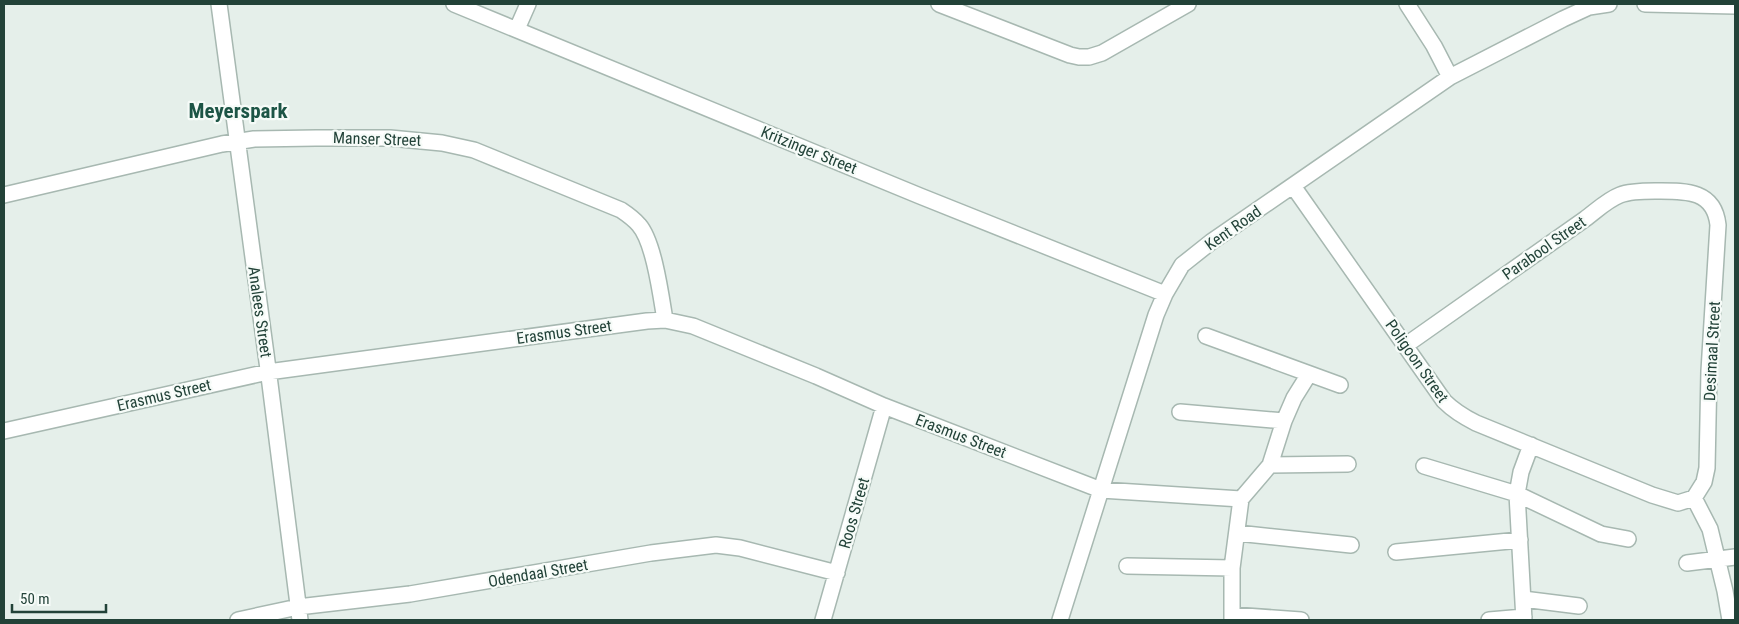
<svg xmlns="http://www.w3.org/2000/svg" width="1739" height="624" font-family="'Roboto Condensed',sans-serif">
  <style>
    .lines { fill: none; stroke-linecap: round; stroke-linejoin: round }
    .minor-casing { stroke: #a7b8b1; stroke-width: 18 }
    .minor { stroke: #fff; stroke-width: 15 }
    .labels { text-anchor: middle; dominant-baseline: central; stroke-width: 4.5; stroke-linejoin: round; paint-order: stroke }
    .street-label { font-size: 16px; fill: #224238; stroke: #f6fbf8 }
    .district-label { font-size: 21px; font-weight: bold; fill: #1d5546; stroke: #f6fbf8 }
  </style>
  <rect width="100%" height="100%" fill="#e5efea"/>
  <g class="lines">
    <defs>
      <path id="minor" d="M219 4 270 384 300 620
        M454 4 920 196 1165 294
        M939 4 1070 55 1079 57H1089L1102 53 1188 4
        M1407 4 1434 46 1450 77
        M1645 4 1735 6
        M517 29 528 4
        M1293 186 1444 401C1454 411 1464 417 1476 423L1652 495 1678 503 1694 498 1704 482 1707 468 1709 371 1718 225C1714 189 1684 191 1655 191 1644 191 1630 191 1620 195 1607 200 1596 211 1585 219L1406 345
        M4 195 222 144 254 139 316 138H390L442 143 474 150 621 210C627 214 634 219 639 225 654 242 661 296 665 320
        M1206 336 1340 385
        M1180 412 1284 421
        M4 431 268 372 647 321 665 320 693 326 816 376 884 406 1101 490 1241 499
        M1270 465 1348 464
        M1424 466 1517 494 1601 534 1628 539
        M1694 498 1710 529 1725 591 1730 620
        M1237 533 1351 545
        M1396 552 1520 540
        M1687 563 1735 557
        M1127 566 1232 568
        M1523 599 1579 606
        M1232 615 1301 620
        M238 620 298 607 410 594 651 553 716 545 740 548 837 573
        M823 620 884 406
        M1060 620 1156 315 1165 294 1182 265 1211 242 1450 77 1563 19 1589 7 1609 4
        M1232 620V568L1241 499 1270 465 1284 421 1294 398 1309 374
        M1489 620 1524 617
        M1524 620 1517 494 1521 472 1531 445"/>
    </defs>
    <use href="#minor" class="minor-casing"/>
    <use href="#minor" class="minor"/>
  </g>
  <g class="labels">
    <g class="street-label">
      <text transform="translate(377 139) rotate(2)">Manser Street</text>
      <text transform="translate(809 150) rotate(22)">Kritzinger Street</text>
      <text transform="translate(1233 228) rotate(-35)">Kent Road</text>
      <text transform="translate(1544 248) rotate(-35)">Parabool Street</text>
      <text transform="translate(260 312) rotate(82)">Analees Street</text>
      <text transform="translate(564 332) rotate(-8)">Erasmus Street</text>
      <text transform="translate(1712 351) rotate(-87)">Desimaal Street</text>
      <text transform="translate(1417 361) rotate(55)">Poligoon Street</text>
      <text transform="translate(164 395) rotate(-13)">Erasmus Street</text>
      <text transform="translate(961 436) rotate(21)">Erasmus Street</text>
      <text transform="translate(854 513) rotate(-74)">Roos Street</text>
      <text transform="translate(538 573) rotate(-10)">Odendaal Street</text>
    </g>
    <g class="district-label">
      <text x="238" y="111">Meyerspark</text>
    </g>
  </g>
  <rect width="1739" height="624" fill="none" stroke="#224238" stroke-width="10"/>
  <path d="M12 604v8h94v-8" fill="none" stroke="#224238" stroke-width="2.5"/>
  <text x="20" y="604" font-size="15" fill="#224238" stroke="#f6fbf8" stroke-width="4" paint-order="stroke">50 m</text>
</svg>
